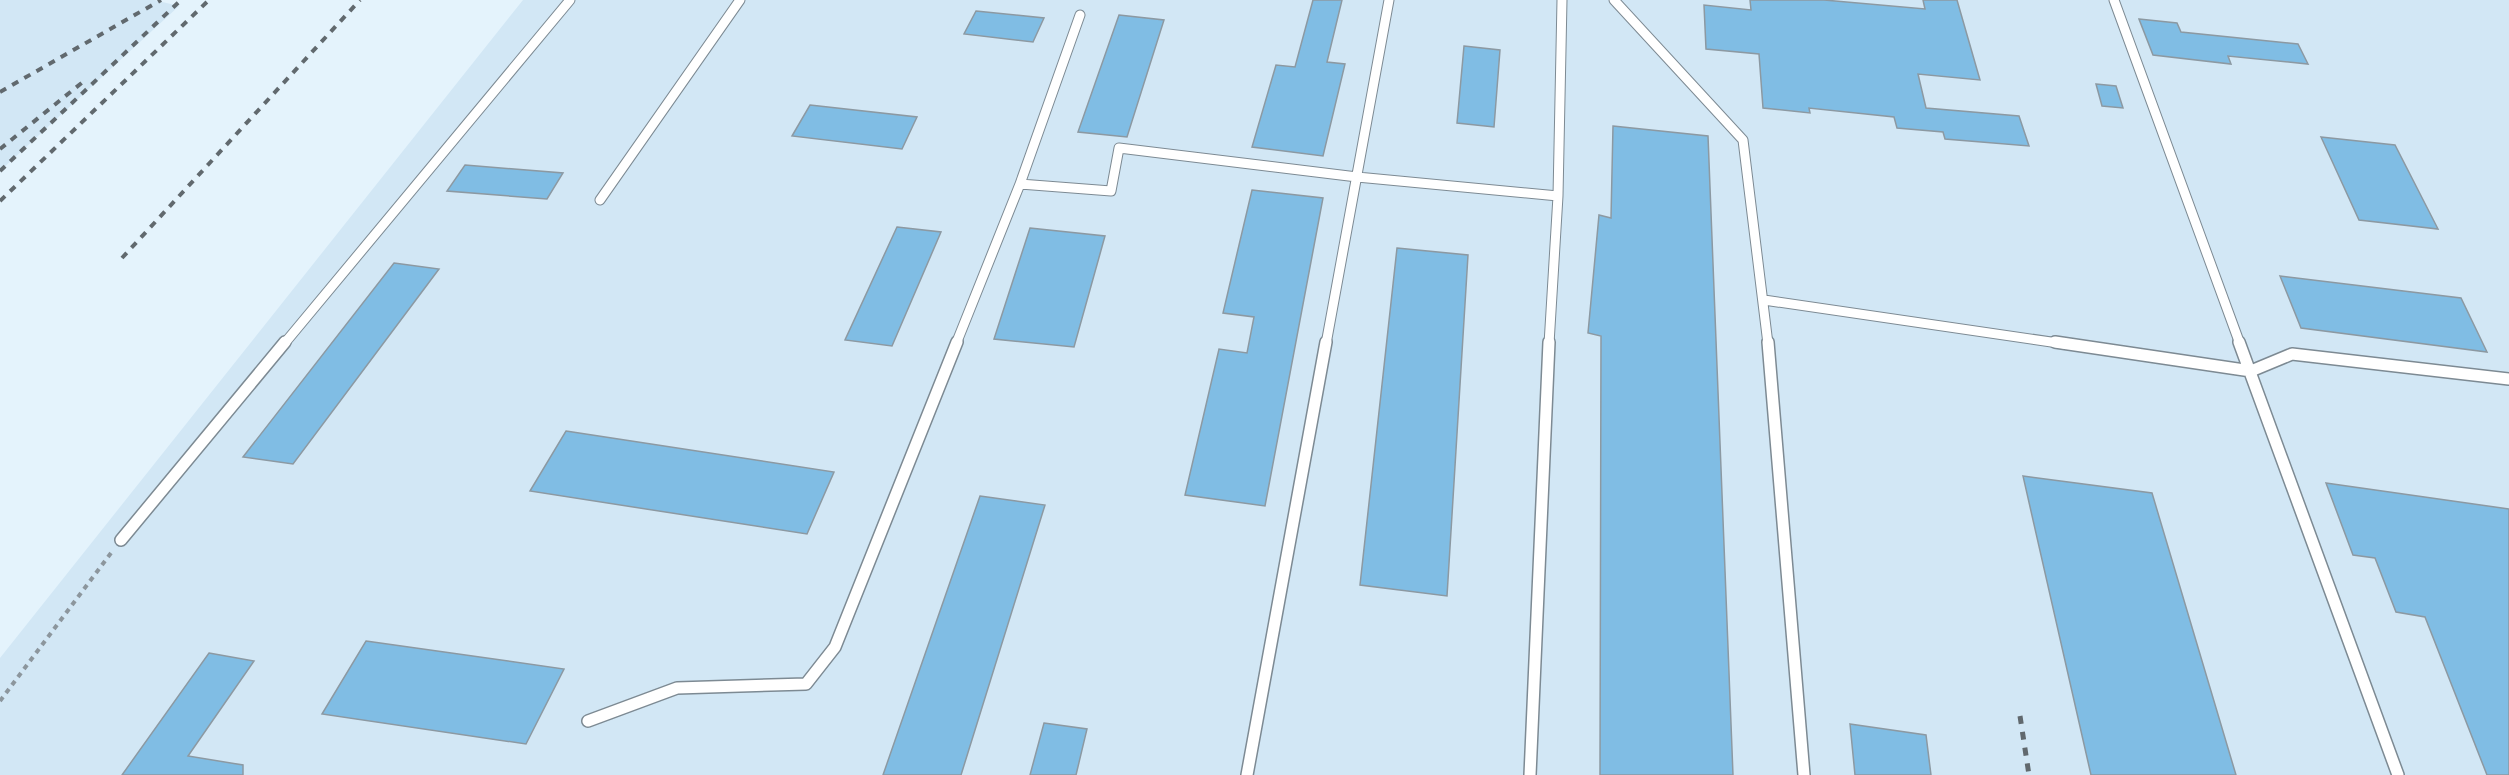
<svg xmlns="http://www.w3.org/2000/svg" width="2509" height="775" font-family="Commissioner,sans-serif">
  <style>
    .built { fill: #d2e7f5 }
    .building { fill: #80bde4; stroke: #8c99a2; stroke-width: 1.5 }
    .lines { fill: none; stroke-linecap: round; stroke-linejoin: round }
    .lane-far1-casing { stroke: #7d8a93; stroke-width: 11 }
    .lane-casing { stroke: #7d8a93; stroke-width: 14 }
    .path { stroke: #8c969d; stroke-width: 4; stroke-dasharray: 5 5; stroke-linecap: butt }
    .lane-far1 { stroke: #fff; stroke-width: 9 }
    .lane { stroke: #fff; stroke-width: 11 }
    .rail-far1 { stroke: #61696e; stroke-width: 4; stroke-dasharray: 7 7; stroke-linecap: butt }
    .rail { stroke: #61696e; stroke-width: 5; stroke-dasharray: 8 8; stroke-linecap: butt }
  </style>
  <rect width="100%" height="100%" fill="#e4f3fc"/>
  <path class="built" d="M0 0H154L179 6 0 171Z
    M523 0H2509V775H0V658Z"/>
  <path class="building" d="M1313 0H1342L1327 62 1345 64 1323 156 1252 147 1276 65 1295 67Z
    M1750 0H1824L1925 9 1923 0H1957L1980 80 1918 74 1926 108 2019 116 2029 146 1945 139 1943 132 1897 128 1894 117 1809 108 1810 113 1763 108 1759 54 1706 49 1704 5 1751 10Z
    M976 11 1044 18 1033 42 964 34Z
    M1119 15 1164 20 1127 137 1078 132Z
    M2139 19 2177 23 2181 32 2298 44 2308 64 2228 56 2231 64 2153 55Z
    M1464 46 1500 50 1494 127 1457 123Z
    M2096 84 2116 86 2123 108 2102 106Z
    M810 105 917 117 902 149 792 136Z
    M1613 126 1708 136 1733 775H1600L1601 336 1588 333 1599 215 1611 218Z
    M2321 137 2395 145 2438 229 2359 220Z
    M465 165 563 173 547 199 447 191Z
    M1252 190 1323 198 1265 506 1185 495 1219 349 1247 353 1254 317 1223 313Z
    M897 227 941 232 892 346 845 340Z
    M1030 228 1105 236 1074 347 994 339Z
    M1397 248 1468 255 1447 596 1360 585Z
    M394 263 439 269 293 464 243 457Z
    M2280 276 2461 298 2487 352 2301 328Z
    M566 431 834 472 807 534 530 491Z
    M2023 476 2152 493 2236 775H2091Z
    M2326 483 2509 509V775H2487L2425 617 2396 612 2375 558 2353 555Z
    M980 496 1045 505 961 775H883Z
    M366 641 564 669 526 744 322 714Z
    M209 653 254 661 188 756 243 765V775H122Z
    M1044 723 1087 729 1076 775H1030Z
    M1850 724 1926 735 1931 775H1855Z"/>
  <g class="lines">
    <defs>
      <path id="lane-far1" d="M1614 0 1743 140 1768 344
        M2114 0 2240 344
        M1020 184 1080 15
        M600 200 740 0
        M1764 300 2065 344
        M284 344 570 0
        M956 344 1020 184 1111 191 1119 148 1357 177 1558 196 1562 0
        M1326 344 1389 0
        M1549 344 1558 196"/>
      <path id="lane" d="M1768 342 1804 775
        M2055 342 2251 371 2292 354 2509 379
        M2239 342 2398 775
        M121 540 285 342
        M588 721 677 688 806 684 835 647 957 342
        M1247 775 1326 342
        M1530 775 1549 342"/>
    </defs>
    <use href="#lane-far1" class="lane-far1-casing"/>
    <use href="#lane" class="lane-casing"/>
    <path class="path" d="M0 701 111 553"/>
    <use href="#lane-far1" class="lane-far1"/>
    <use href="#lane" class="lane"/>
    <path class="rail-far1" d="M0 92 161 0
      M0 149 84 81
      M0 171 181 0
      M0 201 209 0
      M122 258 360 0"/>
    <path class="rail" d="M2020 716 2029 775"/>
  </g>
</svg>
